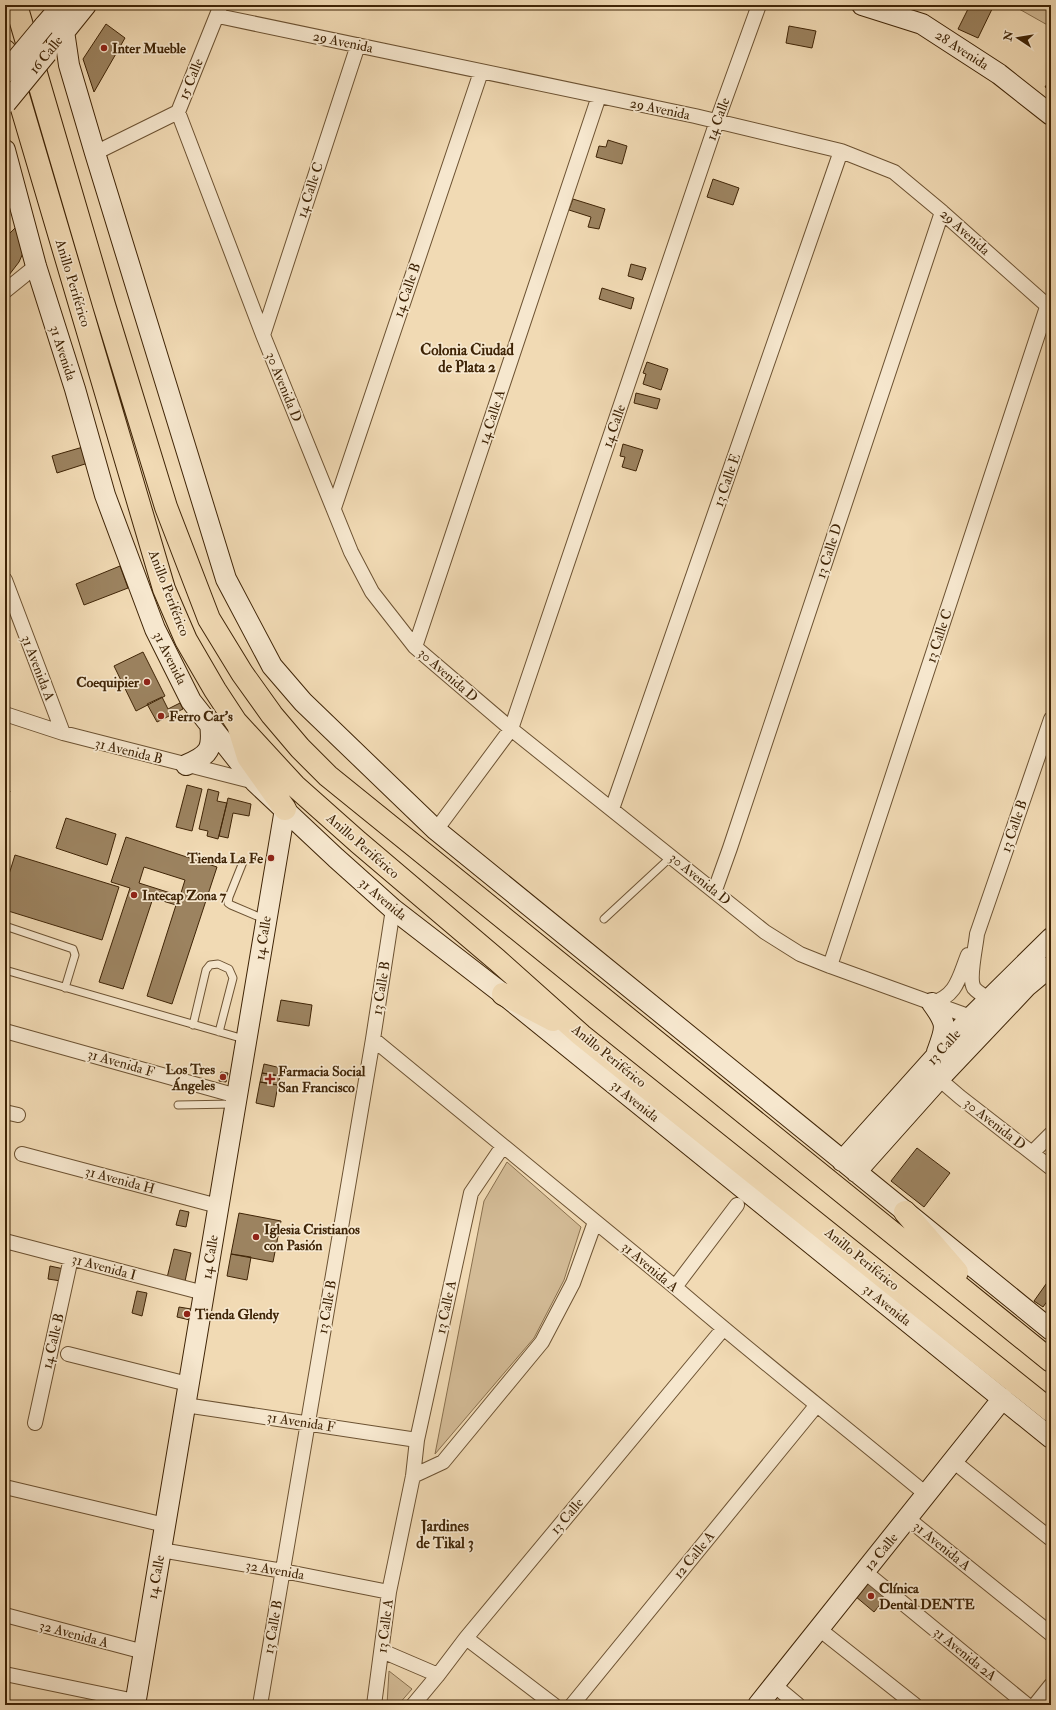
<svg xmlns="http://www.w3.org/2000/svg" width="1056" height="1710" font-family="'IM FELL Double Pica',serif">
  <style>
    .green { fill: #d3bb96; stroke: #89704e }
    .building { fill: #9c8360; stroke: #3f2406; fill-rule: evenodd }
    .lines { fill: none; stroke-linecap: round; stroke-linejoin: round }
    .lane-casing { stroke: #6c5232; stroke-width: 9 }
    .street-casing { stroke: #6c5232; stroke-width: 16 }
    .secondary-casing { stroke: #3f2406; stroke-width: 22 }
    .highway-casing { stroke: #3f2406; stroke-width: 24 }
    .lane { stroke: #f6e7ce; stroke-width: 7 }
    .street { stroke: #f6e7ce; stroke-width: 14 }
    .secondary { stroke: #f6e7ce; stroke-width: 20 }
    .highway { stroke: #f1dab4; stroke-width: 22 }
    .secondary-bridge-casing { stroke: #3f2406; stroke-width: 22; stroke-linecap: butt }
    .secondary-bridge { stroke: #f6e7ce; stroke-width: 20 }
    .poi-dot { fill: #8f2418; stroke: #f6e7ce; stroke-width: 1.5 }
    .labels { text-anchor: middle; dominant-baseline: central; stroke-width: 3.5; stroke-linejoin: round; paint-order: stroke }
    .street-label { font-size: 14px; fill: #3f2406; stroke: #f6e7ce }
    .poi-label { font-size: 14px; font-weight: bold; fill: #3f2406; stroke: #f6e7ce; text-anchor: start }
    .neighbourhood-label { font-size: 15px; font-weight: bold; fill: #3f2406; stroke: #f6e7ce }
  </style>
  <rect width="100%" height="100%" fill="#f1dab4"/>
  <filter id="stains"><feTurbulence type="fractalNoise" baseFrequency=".005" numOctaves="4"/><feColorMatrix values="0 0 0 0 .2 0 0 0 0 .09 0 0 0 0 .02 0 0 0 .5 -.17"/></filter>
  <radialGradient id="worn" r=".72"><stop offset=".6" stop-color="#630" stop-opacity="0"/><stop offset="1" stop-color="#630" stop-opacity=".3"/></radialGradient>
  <path class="green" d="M1012 5H1051V27Z
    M507 1162 581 1227 564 1280 534 1338 435 1454 484 1201Z
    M389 1671 412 1689 398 1705H387Z"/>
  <path class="building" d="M970 5H994L978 38 958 29Z
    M106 24 125 38 94 92 83 59Z
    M789 26 816 31 812 48 786 43Z
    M1051 78V90L1045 87Z
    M608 140 627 146 622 164 596 157 599 146 606 147Z
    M713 179 739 188 733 205 707 197Z
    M573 199 605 209 599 229 588 227 591 217 569 210Z
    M18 225 23 253 19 262 9 275 5 270V238Z
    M631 264 646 268 642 280 628 276Z
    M602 288 634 298 631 309 599 299Z
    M647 362 668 369 661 390 643 384 646 374 643 373Z
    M636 393 660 399 657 409 634 403Z
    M623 444 643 450 636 471 622 467 625 457 620 456Z
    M83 447 88 463 57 473 52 456Z
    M120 566 128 588 84 605 76 584Z
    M143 652 165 696 136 711 114 666Z
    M162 697 168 709 180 703 183 709 157 722 147 704Z
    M187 785 202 789 192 831 176 827Z
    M208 789 219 792 217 801 227 803 218 839 207 836 208 831 199 829Z
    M5 790 10 791 5 806Z
    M228 798 251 804 249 816 233 813 228 838 219 836Z
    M66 818 116 834 107 865 56 848Z
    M126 837 217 867 172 1004 147 996 176 905 153 898 123 989 99 982 130 888 111 882ZM144 867 185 880 180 896 139 883Z
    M15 855 119 887 102 940 5 910V887Z
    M281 1000 312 1005 309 1026 277 1021Z
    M264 1064 281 1068 280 1076 262 1073Z
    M221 1072 228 1073 226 1082 219 1081Z
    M262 1073 280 1076 278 1085 260 1082Z
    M260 1082 278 1085 274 1107 256 1103Z
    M917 1148 950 1173 924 1207 891 1181Z
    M180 1210 189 1212 186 1227 176 1225Z
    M239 1213 281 1221 273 1262 231 1254Z
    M174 1249 191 1253 184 1286 166 1282Z
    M231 1254 251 1257 247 1280 227 1276Z
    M50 1266 64 1269 61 1281 48 1279Z
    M1051 1277V1296L1043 1307 1034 1301Z
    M137 1291 147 1293 142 1316 132 1313Z
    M179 1307 197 1310 194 1321 177 1317Z
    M867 1580 887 1596 874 1612 855 1596Z"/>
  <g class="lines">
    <defs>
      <path id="lane" d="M243 862 229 897 228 903 231 905 264 919
        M604 919 672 856
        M5 926 73 949 75 955 65 988
        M5 970 244 1039
        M193 1025 206 970 210 965 218 964 229 969 233 978 219 1032
        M178 1105 234 1104"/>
      <path id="street" d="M218 16 695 116 841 151 894 172 942 212 1051 309
        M178 112 263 335 351 552 372 592 415 647 511 729 765 932 800 954 830 966 971 1017
        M95 153 178 112 221 5
        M5 291 36 266
        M263 335 358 45
        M334 508 481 72
        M5 580 63 733
        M415 647 599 96
        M5 714 63 733 255 782
        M612 809 841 151
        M436 830 511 729 717 121 759 5
        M715 890 730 848 942 212
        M830 966 1047 307
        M990 999C984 996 978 993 974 988 968 979 976 946 977 934L1051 719
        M932 1003C957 996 959 977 968 955
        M5 1031 237 1096
        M373 1039 675 1287C757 1358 843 1425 926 1494
        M939 1079 960 1097 1051 1168
        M5 1112 18 1115
        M1032 1153 1051 1134
        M22 1154 218 1206
        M5 1241 204 1293
        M675 1287 737 1205
        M68 1354 188 1384
        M185 1405 417 1440
        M35 1423 71 1258
        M953 1461 1051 1539
        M413 1476 443 1462 542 1342 573 1283 595 1222
        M5 1487 165 1525
        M907 1518 1051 1634
        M161 1550 283 1571 389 1592
        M865 1572 1027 1705
        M5 1615 144 1652
        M819 1629 915 1705
        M466 1638 554 1705
        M382 1651 438 1675
        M5 1674 135 1701
        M774 1685 798 1705
        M260 1705 373 1039 393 909
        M374 1705 389 1592 413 1476 417 1440 471 1193 503 1146
        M413 1705 438 1675 466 1638 723 1329
        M572 1705 816 1406
        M1035 1705 1051 1685"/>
      <path id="secondary" d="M862 5 922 24 999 74 1051 115
        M44 26 62 5
        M64 31 69 65 95 153 226 579 272 666 303 702 436 830 1051 1330
        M57 41 86 5
        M5 150 36 266 75 389 105 495 155 629 191 701 255 782 336 858 393 909 503 994 1051 1438
        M186 765C210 755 213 749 210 723
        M932 1003C948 1025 946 1027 937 1052
        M842 1161 971 1017 1051 938
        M856 1172 939 1079 1027 986 1051 966
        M135 1705 285 809
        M758 1705 1003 1398"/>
      <path id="highway" d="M16 5 104 305 166 507 209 619 242 673 272 715 300 748 328 776 1051 1361
        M5 51 164 589 186 640 215 690 236 722 295 786 358 842 497 960 581 1035 1051 1411
        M239 728 248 757 285 809
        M503 994 553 1020
        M905 1212 957 1272"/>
    </defs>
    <use href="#lane" class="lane-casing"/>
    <use href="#street" class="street-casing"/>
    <use href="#secondary" class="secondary-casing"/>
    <use href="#highway" class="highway-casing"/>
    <use href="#lane" class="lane"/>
    <use href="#street" class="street"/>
    <use href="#secondary" class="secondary"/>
    <use href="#highway" class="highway"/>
    <defs>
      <path id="secondary-bridge" d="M5 73 44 26
        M6 103 47 53"/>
    </defs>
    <use href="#secondary-bridge" class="secondary-bridge-casing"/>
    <use href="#secondary-bridge" class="secondary-bridge"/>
  </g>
  <g class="poi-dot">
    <circle cx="104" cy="48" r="4"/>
    <circle cx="147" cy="682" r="4"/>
    <circle cx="161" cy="716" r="4"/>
    <circle cx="271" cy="858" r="4"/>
    <circle cx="134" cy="895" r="4"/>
    <circle cx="223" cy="1077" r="4"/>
    <path d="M268 1073h4v4h4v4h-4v4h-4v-4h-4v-4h4z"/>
    <circle cx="256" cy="1237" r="4"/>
    <circle cx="187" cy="1314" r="4"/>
    <circle cx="871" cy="1596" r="4"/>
  </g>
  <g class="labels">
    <g class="street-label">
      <text transform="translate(343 42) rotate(12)">29 Avenida</text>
      <text transform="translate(962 50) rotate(33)">28 Avenida</text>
      <text transform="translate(46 55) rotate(-51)">16 Calle</text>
      <text transform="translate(191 79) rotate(-68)">15 Calle</text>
      <text transform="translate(660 109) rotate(12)">29 Avenida</text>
      <text transform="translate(718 119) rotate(-70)">14 Calle</text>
      <text transform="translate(310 190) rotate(-72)">14 Calle C</text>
      <text transform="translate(965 232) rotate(42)">29 Avenida</text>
      <text transform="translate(73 283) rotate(73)">Anillo Periférico</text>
      <text transform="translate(407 290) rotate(-71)">14 Calle B</text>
      <text transform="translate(63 353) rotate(72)">31 Avenida</text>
      <text transform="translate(284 387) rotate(68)">30 Avenida D</text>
      <text transform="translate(492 417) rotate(-72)">14 Calle A</text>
      <text transform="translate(614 426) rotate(-71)">14 Calle</text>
      <text transform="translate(727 480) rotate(-71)">13 Calle E</text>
      <text transform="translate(829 551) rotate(-72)">13 Calle D</text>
      <text transform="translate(169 593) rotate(69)">Anillo Periférico</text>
      <text transform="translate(939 636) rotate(-72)">13 Calle C</text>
      <text transform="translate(170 658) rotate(63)">31 Avenida</text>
      <text transform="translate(38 668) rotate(69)">31 Avenida A</text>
      <text transform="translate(448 675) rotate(41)">30 Avenida D</text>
      <text transform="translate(129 751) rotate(14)">31 Avenida B</text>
      <text transform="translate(1014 826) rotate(-71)">13 Calle B</text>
      <text transform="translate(363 846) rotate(41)">Anillo Periférico</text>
      <text transform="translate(700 879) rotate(39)">30 Avenida D</text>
      <text transform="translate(383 899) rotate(40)">31 Avenida</text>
      <text transform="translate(263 938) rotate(-81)">14 Calle</text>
      <text transform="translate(381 988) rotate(-81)">13 Calle B</text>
      <text transform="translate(944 1047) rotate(-48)">13 Calle</text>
      <text transform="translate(609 1056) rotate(39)">Anillo Periférico</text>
      <text transform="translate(121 1063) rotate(16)">31 Avenida F</text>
      <text transform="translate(635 1101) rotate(39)">31 Avenida</text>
      <text transform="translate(995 1124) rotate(38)">30 Avenida D</text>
      <text transform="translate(120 1180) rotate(15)">31 Avenida H</text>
      <text transform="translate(210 1257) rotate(-81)">14 Calle</text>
      <text transform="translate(862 1259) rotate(39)">Anillo Periférico</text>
      <text transform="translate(104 1267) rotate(15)">31 Avenida I</text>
      <text transform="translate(650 1267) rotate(40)">31 Avenida A</text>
      <text transform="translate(887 1305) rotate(39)">31 Avenida</text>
      <text transform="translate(327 1307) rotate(-80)">13 Calle B</text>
      <text transform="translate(446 1307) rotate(-78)">13 Calle A</text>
      <text transform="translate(53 1341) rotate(-77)">14 Calle B</text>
      <text transform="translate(301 1422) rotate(9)">31 Avenida F</text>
      <text transform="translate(567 1516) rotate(-50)">13 Calle</text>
      <text transform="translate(942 1546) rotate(39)">31 Avenida A</text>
      <text transform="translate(881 1552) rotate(-51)">12 Calle</text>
      <text transform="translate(694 1555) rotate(-51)">12 Calle A</text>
      <text transform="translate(275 1570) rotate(10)">32 Avenida</text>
      <text transform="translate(156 1577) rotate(-80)">14 Calle</text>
      <text transform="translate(385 1626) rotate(-83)">13 Calle A</text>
      <text transform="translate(273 1627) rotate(-80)">13 Calle B</text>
      <text transform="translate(74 1634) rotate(15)">32 Avenida A</text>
      <text transform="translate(965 1654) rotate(39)">31 Avenida 2A</text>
    </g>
    <g class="poi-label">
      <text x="112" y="48">Inter Mueble</text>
      <text x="139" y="682" text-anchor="end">Coequipier</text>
      <text x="169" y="716">Ferro Car's</text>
      <text x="263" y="858" text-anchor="end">Tienda La Fe</text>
      <text x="142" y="895">Intecap Zona 7</text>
      <text x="215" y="1069" text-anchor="end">Los Tres<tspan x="215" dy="16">Ángeles</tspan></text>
      <text x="278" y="1071">Farmacia Social<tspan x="278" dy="16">San Francisco</tspan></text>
      <text x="264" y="1229">Iglesia Cristianos<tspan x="264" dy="16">con Pasión</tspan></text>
      <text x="195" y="1314">Tienda Glendy</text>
      <text x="879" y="1588">Clínica<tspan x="879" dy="16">Dental DENTE</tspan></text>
    </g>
    <g class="neighbourhood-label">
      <text x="467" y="350">Colonia Ciudad<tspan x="467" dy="17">de Plata 2</tspan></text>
      <text x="445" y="1526">Jardines<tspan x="445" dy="17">de Tikal 3</tspan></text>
    </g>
  </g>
  <rect width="1056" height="1710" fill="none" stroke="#f1dab4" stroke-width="20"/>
  <rect x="6" y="6" width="1044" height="1698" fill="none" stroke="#3f2406" stroke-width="2"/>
  <rect x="10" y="10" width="1036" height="1690" fill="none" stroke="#3f2406"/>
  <g transform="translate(1018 38) rotate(282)" stroke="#f6e7ce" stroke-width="3" paint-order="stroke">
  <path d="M0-3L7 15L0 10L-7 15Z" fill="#3f2406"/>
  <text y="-6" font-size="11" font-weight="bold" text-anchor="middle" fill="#3f2406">N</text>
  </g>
  <rect width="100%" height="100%" filter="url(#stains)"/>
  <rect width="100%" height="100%" fill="url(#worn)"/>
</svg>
